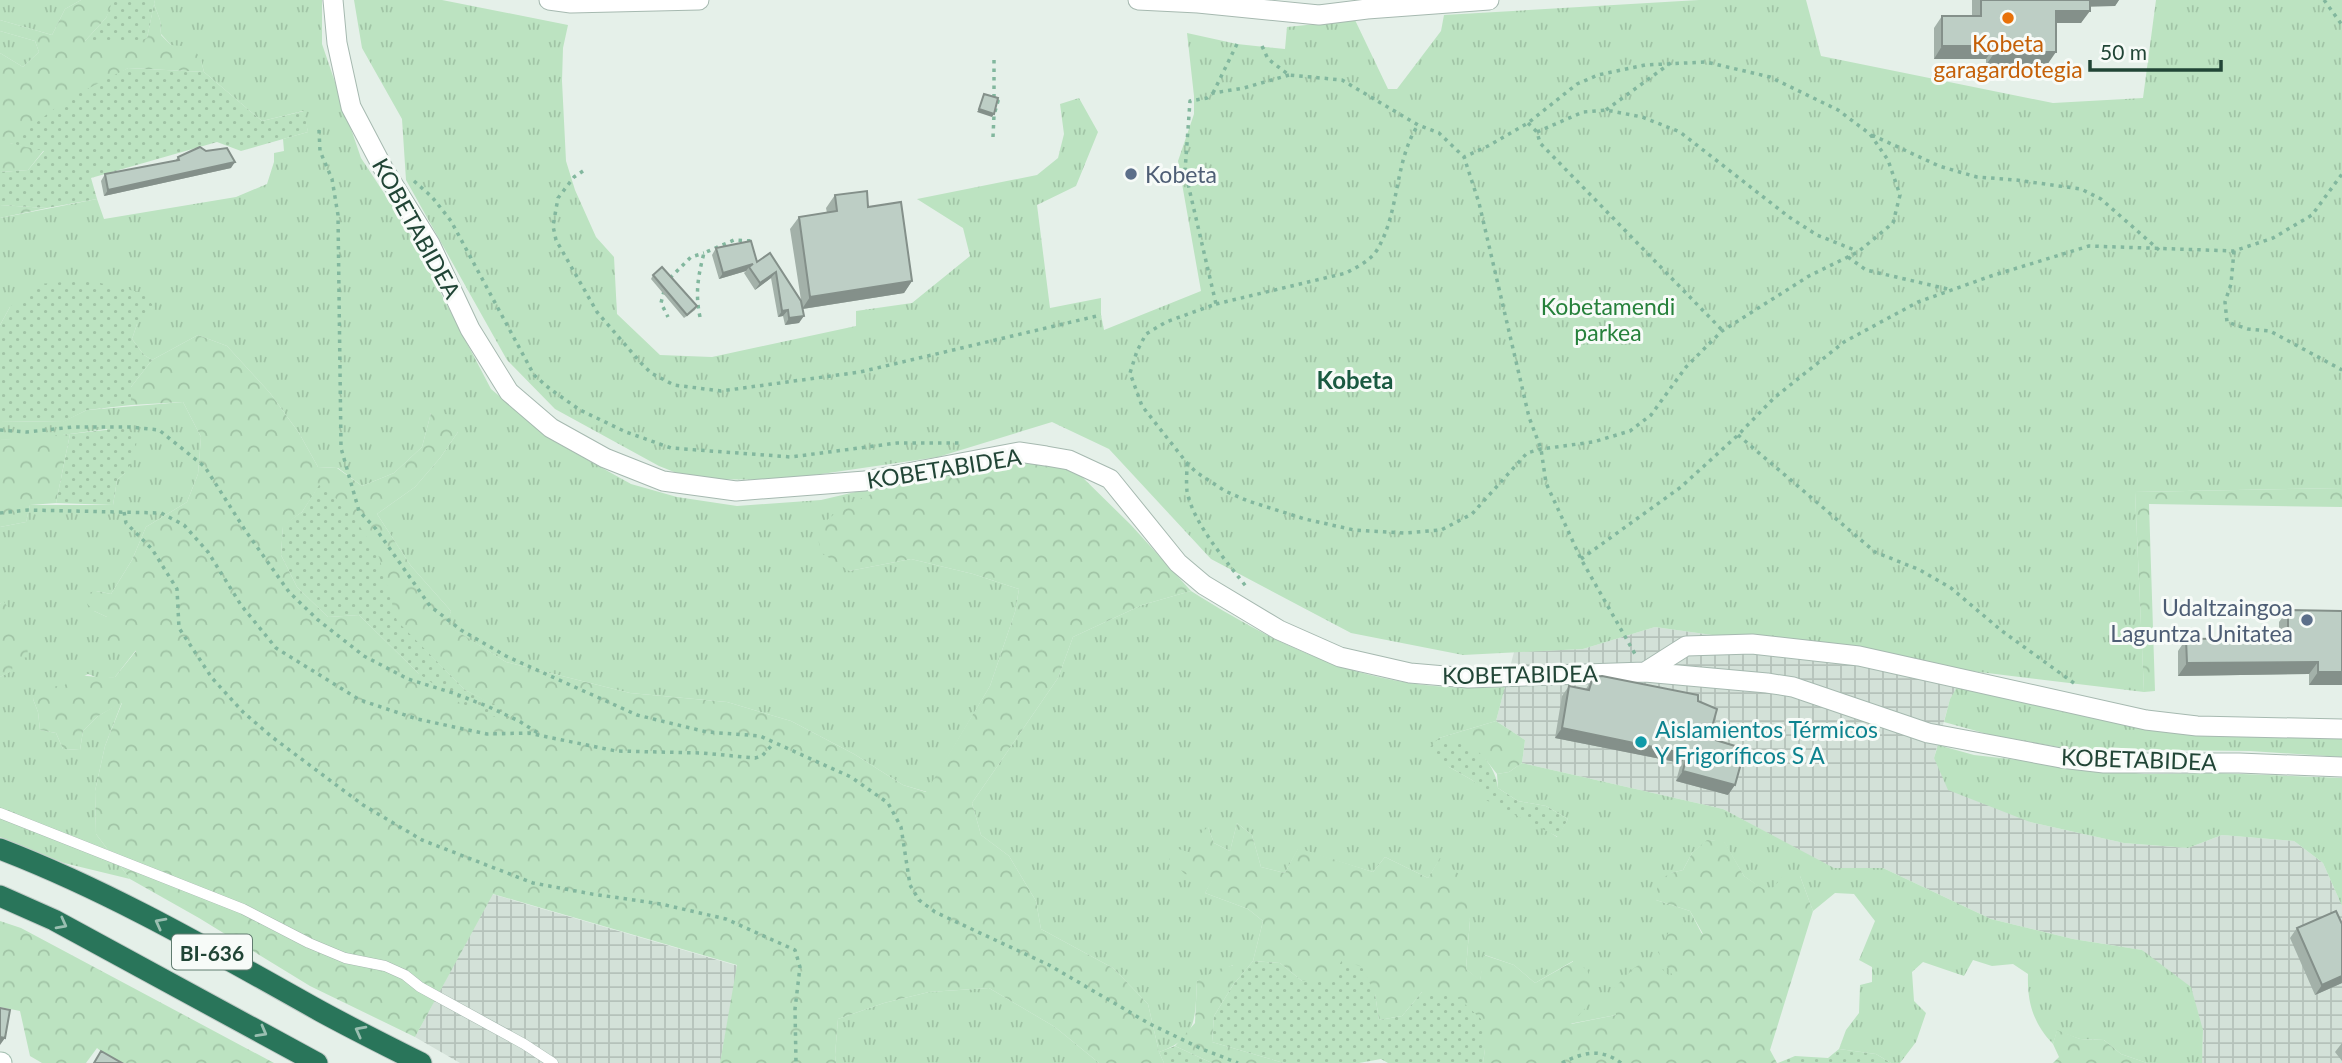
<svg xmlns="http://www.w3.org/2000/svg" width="2342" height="1063" font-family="Lato,sans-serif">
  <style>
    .industrial { fill: url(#industrial-grid) }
    .grass { fill: url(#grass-tufts) }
    .forest { fill: url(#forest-crowns); fill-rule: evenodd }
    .garden { fill: url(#garden-dots) }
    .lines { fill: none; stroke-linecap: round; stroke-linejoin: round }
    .lane-casing { stroke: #a6b9b0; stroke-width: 11 }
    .street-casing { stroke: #a6b9b0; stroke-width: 21 }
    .secondary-casing { stroke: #a5c0b2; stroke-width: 23 }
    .highway-casing { stroke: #c1cbc7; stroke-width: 23 }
    .path { stroke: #82b79e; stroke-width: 3.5; stroke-dasharray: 3.5 5; stroke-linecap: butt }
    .lane { stroke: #fff; stroke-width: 10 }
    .street { stroke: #fff; stroke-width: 19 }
    .secondary { stroke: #fff; stroke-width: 21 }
    .highway { stroke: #29755a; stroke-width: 21 }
    .wall { fill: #a3b1a9 }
    .shaded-wall { fill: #84908a }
    .building { fill: #bdcec5; stroke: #84908a; stroke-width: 2 }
    .oneway { stroke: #9abfb1 }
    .food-dot { fill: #e8710a; stroke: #f7fbf8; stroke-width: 2.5 }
    .service-dot { fill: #5c6f8a; stroke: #f7fbf8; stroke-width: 2.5 }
    .culture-dot { fill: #0f9aa8; stroke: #f7fbf8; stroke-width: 2.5 }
    .labels { text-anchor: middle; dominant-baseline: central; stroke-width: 6; stroke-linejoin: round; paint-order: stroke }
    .shield { fill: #f7fbf8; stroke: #617c70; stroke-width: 2 }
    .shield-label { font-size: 21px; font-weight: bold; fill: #214536 }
    .food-label { font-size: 23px; fill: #c56008; stroke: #f7fbf8 }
    .service-label { font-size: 23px; fill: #4e5e75; stroke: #f7fbf8; text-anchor: start }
    .street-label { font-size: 23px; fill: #214536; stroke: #f7fbf8 }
    .park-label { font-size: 23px; fill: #26813b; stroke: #f7fbf8 }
    .culture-label { font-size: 23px; fill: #0d838f; stroke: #f7fbf8; text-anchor: start }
    .neighbourhood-label { font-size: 24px; font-weight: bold; fill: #1a5a41; stroke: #f7fbf8 }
  </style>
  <defs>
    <pattern id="industrial-grid" width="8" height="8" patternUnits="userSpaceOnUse" patternTransform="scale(1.75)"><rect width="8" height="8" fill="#d3e1d8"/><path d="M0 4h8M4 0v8" fill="none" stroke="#b5c2ba"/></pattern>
    <pattern id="grass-tufts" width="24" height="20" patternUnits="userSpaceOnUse" patternTransform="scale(1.75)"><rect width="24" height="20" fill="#bce3c1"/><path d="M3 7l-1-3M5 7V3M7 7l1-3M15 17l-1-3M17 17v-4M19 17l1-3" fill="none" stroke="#a1c4a6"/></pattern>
    <pattern id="forest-crowns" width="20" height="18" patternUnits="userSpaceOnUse" patternTransform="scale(1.75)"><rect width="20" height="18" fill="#bce3c1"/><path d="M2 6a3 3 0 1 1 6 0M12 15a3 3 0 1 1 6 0" fill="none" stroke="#a1c4a6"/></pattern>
    <pattern id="garden-dots" width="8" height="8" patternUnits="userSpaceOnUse" patternTransform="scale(1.75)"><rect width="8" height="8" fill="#bce3c1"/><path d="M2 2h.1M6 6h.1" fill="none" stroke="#a1c4a6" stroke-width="1.8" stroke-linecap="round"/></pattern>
  </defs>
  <rect width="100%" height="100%" fill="#e5f0e9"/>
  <path class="industrial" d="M1655 627 1971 671 1950 699 1934 758 2030 822 2124 843 2188 848 2222 835 2294 841 2323 863 2342 906V1063H2202L2203 1030 2142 950 2073 939 1991 919 1883 868 1834 869 1723 809 1522 763 1525 740 1496 721 1514 652 1583 649Z
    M492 894 738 966 720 1063H460L415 1037Z"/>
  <path class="grass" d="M0 0H81L65 9 52 35 0 20Z
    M155 0H322V44L361 158 405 225 491 389 552 440 631 484 677 497 737 506 821 500 898 482 849 571 911 559 973 574 1019 589 1015 612 990 686 927 792 903 785 854 754 791 721 727 702 630 693 506 662 446 625 451 611 411 566 377 514 415 487 440 458 458 432 431 413 422 447 394 473 362 486 338 468 318 467 299 433 270 393 227 346 198 335 152 360 144 355 132 339 137 324 10 307 0 325V218L97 199 104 219 236 197 267 184 274 162V153L284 151 283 139 308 132 303 111 262 121 204 72 201 60 171 45 161 34 160 20 154 4Z
    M354 0H442L568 25 563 48 562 81 566 161 575 190 596 237 614 257 617 314 660 355 712 357 856 326V311L912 303 970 256 963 228 917 199 1037 175 1058 158 1064 134 1060 104 1079 98 1098 132 1076 186 1037 205 1050 308 1101 298V315L1104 330 1201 291 1178 161 1194 114V96L1187 33 1237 44 1285 49 1287 27 1355 20 1388 89H1397L1441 31 1444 15 1699 0H1806L1821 56 2053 103 2143 98 2156 0H2342V488L2135 492 2144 692 1971 671 1655 627 1583 649 1463 655 1351 633 1211 559 1109 449 1052 422 938 457 780 480 692 479 659 466 555 409 507 360 406 180 402 119 362 48Z
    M0 31 35 41 39 52 23 67 0 53Z
    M183 402 201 437 198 474 187 502 146 527 132 560 111 594 96 591 94 611 107 617V630L136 650 115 677 101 679 88 674 64 687 33 699 38 712 40 730 56 733 63 749 80 750 83 731 98 716 122 702 105 746 95 791 96 834 130 879 64 863 0 837V677L11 671 13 626 3 602 0 604V527L26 522 30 505H113L117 480 125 473 107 429 33 439 0 440V421L62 422 87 410Z
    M1191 591C1294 656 1381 694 1505 687L1496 721 1439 738 1449 767 1472 780 1557 837 1568 819 1546 806 1518 801 1498 788 1497 774 1509 772 1522 763 1723 809 1834 868H1883L1991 919 2073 939 2142 950 2191 987 2203 1030 2202 1063H2147L2121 1054 2104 1040 2080 1039 2057 1031 2053 1044C2033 1023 2027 1002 2028 974L2013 964 1992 966 1973 960 1964 976 1923 962 1912 972 1914 1001 1926 1013 1916 1042 1900 1063H1891L1876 1054 1839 1049 1846 1030 1859 1013 1860 985 1872 982V967L1859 960 1875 921 1854 894 1835 893 1813 911 1800 876 1769 894 1744 876 1724 842 1708 840 1692 853 1683 870 1671 873 1656 900 1690 911 1703 936 1680 987 1616 1015 1569 1024 1573 961 1535 983 1514 965 1485 955 1480 981 1466 969 1470 920 1440 859 1428 878 1385 857 1373 872 1298 849 1285 873 1261 867 1252 835 1237 823 1230 851 1214 843 1208 827 1214 878 1205 893 1248 909 1263 921 1253 961 1233 985V965L1197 981C1195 1017 1198 1039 1159 1052L1148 1004 1113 968 1041 929 1036 901 1009 856 981 835 972 803 1058 678 1073 637 1142 605Z
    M1957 687 2342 737V757L2250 751 2070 749 1991 735 1944 722 1950 699Z
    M1938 745 1974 755 2144 774 2216 773 2342 778V906L2323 863 2294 841 2222 835 2188 848 2124 843 2030 822 1948 790 1934 758Z
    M989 988 1055 1027 1099 1063H836L835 1055 838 1019 884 1003 929 992Z"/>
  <path class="forest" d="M81 0H113L114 2 106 18 85 41 147 38 154 4 160 20 161 35 171 45 193 47 201 60 204 72 128 68 10 143 44 150 28 170 0 172V53L23 67 39 52 35 41 0 31V20L52 35 65 9Z
    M0 205 47 208 0 218Z
    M198 335 227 346 270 393 299 433 318 467 337 468 362 486 394 473 422 447 431 413 455 415 458 432 440 458 415 487 377 514 411 566 451 611 447 625 506 662 630 693 727 702 791 721 854 754 903 785 926 792 990 686 1015 612 1019 589 973 574 911 559 849 571 822 553 815 530 844 506 898 482 1036 460 1076 471 1131 525 1191 591 1142 605 1073 637 1058 678 972 803 981 835 1009 856 1036 901 1041 929 1113 968 1148 1004 1159 1052 1164 1063H1099L1055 1027 989 988 929 992 884 1003 838 1019 835 1055 836 1063H720L737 965 493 894 415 1037 310 986 199 918 130 879 96 834 95 791 105 746 122 703 98 716 83 731 80 750 63 749 56 733 40 730 38 712 33 699 45 685 64 687 70 676C86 674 99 679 115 677L136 651 127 645 115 649 104 642 107 630V617L94 611 79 595 96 591 111 594 132 560 146 527 187 502 198 474 201 437 183 402 131 405V387L152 360ZM321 483 388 592 396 621 465 690 513 715 418 673 359 615 328 617 297 587 281 555 283 526 302 512Z
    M70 434 56 503 30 505 26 522 0 527V440Z
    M2342 488V507L2149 504 2155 691 2144 692 2135 492Z
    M3 601 13 613V626L23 630 29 638 27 657 13 661 12 671 0 677V604Z
    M1496 721 1525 740 1522 763 1509 772 1497 774 1486 760 1439 738Z
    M1237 823 1252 835 1261 867 1285 873 1298 848 1373 872 1385 857 1428 878 1440 858 1461 876 1470 920 1466 969 1480 980 1484 955 1514 965 1535 983 1574 961 1587 970 1597 995 1571 1024 1616 1015 1613 989 1634 968 1650 958 1678 984 1658 952 1670 930 1677 922 1703 934 1690 911 1656 900 1658 881 1671 873 1683 870 1692 853 1707 840 1724 841 1744 876 1769 893 1782 877 1800 876 1813 911 1770 1050 1777 1063H1483L1485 1049 1422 992 1402 1016 1379 1020 1375 994 1332 981H1302L1280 963 1253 961 1263 921 1248 909 1205 893 1213 878 1185 874 1169 859 1175 848 1192 853 1190 843 1208 827 1214 843 1230 851Z
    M0 921 21 928 274 1063H115L97 1048 86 1063H42L30 1056 20 1011 0 1007Z
    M1234 965 1233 985 1214 1016 1212 1042 1284 1063H1212L1175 1046 1195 1023 1197 981 1219 969Z
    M2057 1030 2080 1039 2104 1040 2121 1054 2147 1063H2053L2059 1057 2053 1044Z"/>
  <path class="garden" d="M113 0H155L147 38C127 47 106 44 85 41L106 18Z
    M128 68 204 72 262 121 304 111 308 132 241 151 217 142 91 178 97 199 47 208 0 205V172L28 170 44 151 9 143 66 100Z
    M87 280 143 293 155 308 137 324 132 339 144 355 152 360 131 387V405L87 410 63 422 0 421V325L10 307 39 284Z
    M123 428 137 436 135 457 125 473 117 480 113 505 56 503 70 434Z
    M321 482 357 522 379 557 397 621 465 690 514 714 505 721 460 703 418 673 359 615 328 617 297 587 281 555 283 525 302 512Z
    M1439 738C1448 740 1459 740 1467 744 1484 753 1496 770 1498 788L1518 801 1546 806 1568 819 1558 837 1486 800V791L1472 780 1449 767 1428 749Z
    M1342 960 1362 967 1375 994 1379 1020 1402 1016 1422 992 1454 994 1481 1019 1485 1049 1483 1063H1388L1381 1059 1359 1063H1284L1212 1042 1214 1016 1233 985 1253 961 1280 963 1302 981H1331Z
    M1175 1046 1212 1063H1164L1159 1052Z
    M1839 1049 1876 1054 1891 1063H1778L1795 1056 1828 1058Z"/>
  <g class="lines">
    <defs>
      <path id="lane" d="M0 813 243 909 309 943 345 958 385 966 405 975 420 987 524 1044 553 1063"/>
      <path id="street" d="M333 0 337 43 351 107 383 168 430 244 470 329 509 392 551 428 605 458 663 481 736 491 865 481 1019 452 1046 456 1069 460 1110 479 1178 563 1204 585 1279 630 1340 657 1410 673 1468 678 1645 672 1767 683 1793 687 1928 733 2061 758 2104 763H2239L2342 767
        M549 0 571 3 699 0
        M1138 0 1198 3 1319 15 1367 9 1489 0
        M1645 672 1686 646 1752 644 1859 656 2146 720 2197 726 2342 729"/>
      <path id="secondary" d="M0 1063H1"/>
      <path id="highway" d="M0 849C112 892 216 953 320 1011 353 1029 387 1046 421 1063
        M0 896 54 920 317 1063"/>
    </defs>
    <use href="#lane" class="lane-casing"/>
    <use href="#street" class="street-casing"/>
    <use href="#secondary" class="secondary-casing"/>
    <use href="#highway" class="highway-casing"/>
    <path class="path" d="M2324 0 2342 25
      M1262 46 1268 59 1289 75 1342 80 1418 125 1439 133 1464 157 1479 203 1529 417 1541 449 1546 483 1581 559 1635 654
      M1289 75 1244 88 1213 93 1207 98 1190 101 1185 171 1216 304 1166 322 1146 334 1137 351 1130 373 1142 406 1187 463 1196 472 1225 491 1248 501 1305 519 1354 530 1405 533 1441 530 1472 514 1527 453 1541 449 1593 442 1630 431 1651 415 1686 367 1722 331 1809 276 1858 252 1893 223 1900 195 1888 160 1870 134 1838 110 1770 77 1706 62 1645 65 1598 75 1577 84 1528 123 1488 146 1464 157
      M1213 93 1237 44
      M1606 110 1672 62
      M1528 123 1537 132 1540 143 1722 330
      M319 130 320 151 332 179 338 215 341 448 359 511 376 529 430 606 461 630 506 656 637 715 707 732 760 736 851 777 888 803 901 827 910 885 919 900 935 912 1049 965 1150 1024 1202 1049 1238 1063
      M1537 132 1583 112 1606 110 1642 117 1680 132 1789 217 1817 235 1857 251
      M1872 135 1939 166 1977 177 2016 180 2081 189 2101 199 2159 250
      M993 137 994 115 998 101 994 99V58
      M583 171 574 177 558 198 553 226 556 240 597 312 641 363 651 373 674 385 721 391 860 372 1101 315
      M414 181 432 197 451 221 534 375 550 389 580 410 626 432 671 448 791 457 897 443H961
      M2234 251 2231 284 2225 302 2227 322 2248 329 2270 331 2342 370V373
      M1848 257 1866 270 1952 290
      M670 278 691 257 704 253
      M664 291 661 303 668 317
      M1216 304 1346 273C1357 267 1370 261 1377 250 1400 212 1394 162 1418 125
      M700 317C695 294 698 276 704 253L734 240 754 241
      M0 430 27 432 73 427H130L159 430 205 467 245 530 289 592 318 620 364 656 408 679 453 693 487 706 519 721 541 735
      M1738 435 1875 552 1920 570 1951 588 2002 631 2078 686
      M1187 463C1187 472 1186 482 1187 491 1193 524 1228 563 1248 589
      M124 512 126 523 152 549 177 589 179 628 212 678 243 712 272 737 363 805 422 840 533 883 592 894 661 904 726 919 795 950 800 967 795 1009 796 1063
      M0 513 28 510 161 513 184 525 208 552 241 605 276 648 360 700 417 719 487 734 528 733 616 751 702 753 755 758 762 756 774 743
      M1581 559 1681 487 1738 435 1774 398 1844 342 1918 302 1991 276 2089 246 2234 251 2273 238 2312 215 2342 174
      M1562 1063C1584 1052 1601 1048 1621 1063"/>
    <use href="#lane" class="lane"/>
    <use href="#street" class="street"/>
    <use href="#secondary" class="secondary"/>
    <use href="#highway" class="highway"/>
  </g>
  <path class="wall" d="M1972 0H2119L2115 6H2090L2081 23H2056L2047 65H1986V59H1934V28L1942 16H1972Z
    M206 151 231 168 104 196 101 181 105 174 175 161 178 157Z
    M835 195 868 207 912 281 904 293 803 309 799 323 785 325 783 316 778 317 771 278 755 290 744 273 746 271 719 279 712 255 716 248 757 262 770 253 801 300 790 229 799 217 827 213 826 208Z
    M653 275 697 306 695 310 684 318 651 279Z
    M2288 610 2342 611V685H2309V674L2178 676V651L2186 639 2279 638V622Z
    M1593 677 1698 701 1709 738 1728 795 1676 781 1681 763 1555 738 1562 696 1569 686 1586 689Z
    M2342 924V983L2315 995 2290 938 2297 928Z
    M2342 1043V1061L2335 1052Z"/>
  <path class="shaded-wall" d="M2086 0H2119L2115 6 2081 7Z
    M2056 11H2090L2081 23H2047Z
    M1942 46H1995L1986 59H1934Z
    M1995 52H2056L2047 65H1986Z
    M979 109 994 114 992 117 977 112Z
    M235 162 231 168 104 196 108 190Z
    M753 264 749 267 746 271 719 279 723 273Z
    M776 272 771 278 755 290 760 283Z
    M912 281 904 293 802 309 810 297Z
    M788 310 783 316 778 317 782 311Z
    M804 316 799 323 785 325 789 318Z
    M2318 662 2309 674 2178 676 2187 663Z
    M2318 672H2342V685H2309Z
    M1562 728 1687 754 1681 763 1555 738Z
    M1683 771 1735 785 1728 795 1676 781Z
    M2342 976V983L2315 995 2322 985Z
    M0 1037 5 1038 0 1045Z"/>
  <path class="building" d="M1981 0H2090V11H2056V52H1995V46H1942V16H1981Z
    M984 94 998 98 994 114 979 109Z
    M200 147 206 151 227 148 235 162 108 190 105 174 179 160 178 157Z
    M867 191 868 207 901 202 912 281 810 297 799 217 837 211 835 195Z
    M751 241 757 262 770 253 801 301 804 316 789 318 788 310 782 311 776 272 760 283 749 267 753 264 723 273 716 248Z
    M662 267 697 306 687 315 653 275Z
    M2288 610 2342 611V672H2318V662L2187 663 2186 639 2288 638Z
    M1602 676 1698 695V701L1717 709 1709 738 1745 749 1735 785 1683 771 1687 754 1562 728 1569 686 1589 690 1593 677Z
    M2336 911 2342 924V976L2322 985 2297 928Z
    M0 1008 10 1010 5 1038 0 1037Z
    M101 1051 122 1063H94Z"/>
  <defs><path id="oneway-chevron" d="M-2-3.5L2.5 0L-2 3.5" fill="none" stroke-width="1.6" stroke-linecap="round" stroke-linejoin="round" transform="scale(1.75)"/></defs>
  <g class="oneway">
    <use href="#oneway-chevron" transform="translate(160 923) rotate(-152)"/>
    <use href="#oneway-chevron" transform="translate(62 924) rotate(28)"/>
    <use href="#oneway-chevron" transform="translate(360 1031) rotate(-152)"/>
    <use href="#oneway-chevron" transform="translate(262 1032) rotate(29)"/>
  </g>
  <circle class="food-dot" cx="2008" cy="18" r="7"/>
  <g class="service-dot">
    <circle cx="1131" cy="174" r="7"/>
    <circle cx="2307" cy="620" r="7"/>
  </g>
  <circle class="culture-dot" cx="1641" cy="742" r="7"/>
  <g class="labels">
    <rect class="shield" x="172" y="934.5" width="80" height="35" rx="5"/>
    <g class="shield-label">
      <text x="212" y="952">BI-636</text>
    </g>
    <g class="food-label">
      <text x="2008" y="43">Kobeta<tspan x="2008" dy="26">garagardotegia</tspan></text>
    </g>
    <g class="service-label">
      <text x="1145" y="174">Kobeta</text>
      <text x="2293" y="607" text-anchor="end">Udaltzaingoa<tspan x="2293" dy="26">Laguntza Unitatea</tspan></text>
    </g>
    <g class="street-label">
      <text transform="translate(417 228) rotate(61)">KOBETABIDEA</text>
      <text transform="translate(944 468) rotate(-9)">KOBETABIDEA</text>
      <text transform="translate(1520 674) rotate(-1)">KOBETABIDEA</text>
      <text transform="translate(2139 759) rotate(2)">KOBETABIDEA</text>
    </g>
    <g class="park-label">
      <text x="1608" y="306">Kobetamendi<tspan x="1608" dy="26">parkea</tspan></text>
    </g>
    <g class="culture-label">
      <text x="1655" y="729">Aislamientos Térmicos<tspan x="1655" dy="26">Y Frigoríficos S A</tspan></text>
    </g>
    <g class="neighbourhood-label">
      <text x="1355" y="379">Kobeta</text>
    </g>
  </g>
  <path d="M2090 60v10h131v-10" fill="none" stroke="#214536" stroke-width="3.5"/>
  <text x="2100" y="60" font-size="21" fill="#214536" stroke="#f7fbf8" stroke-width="5" paint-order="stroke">50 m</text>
</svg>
